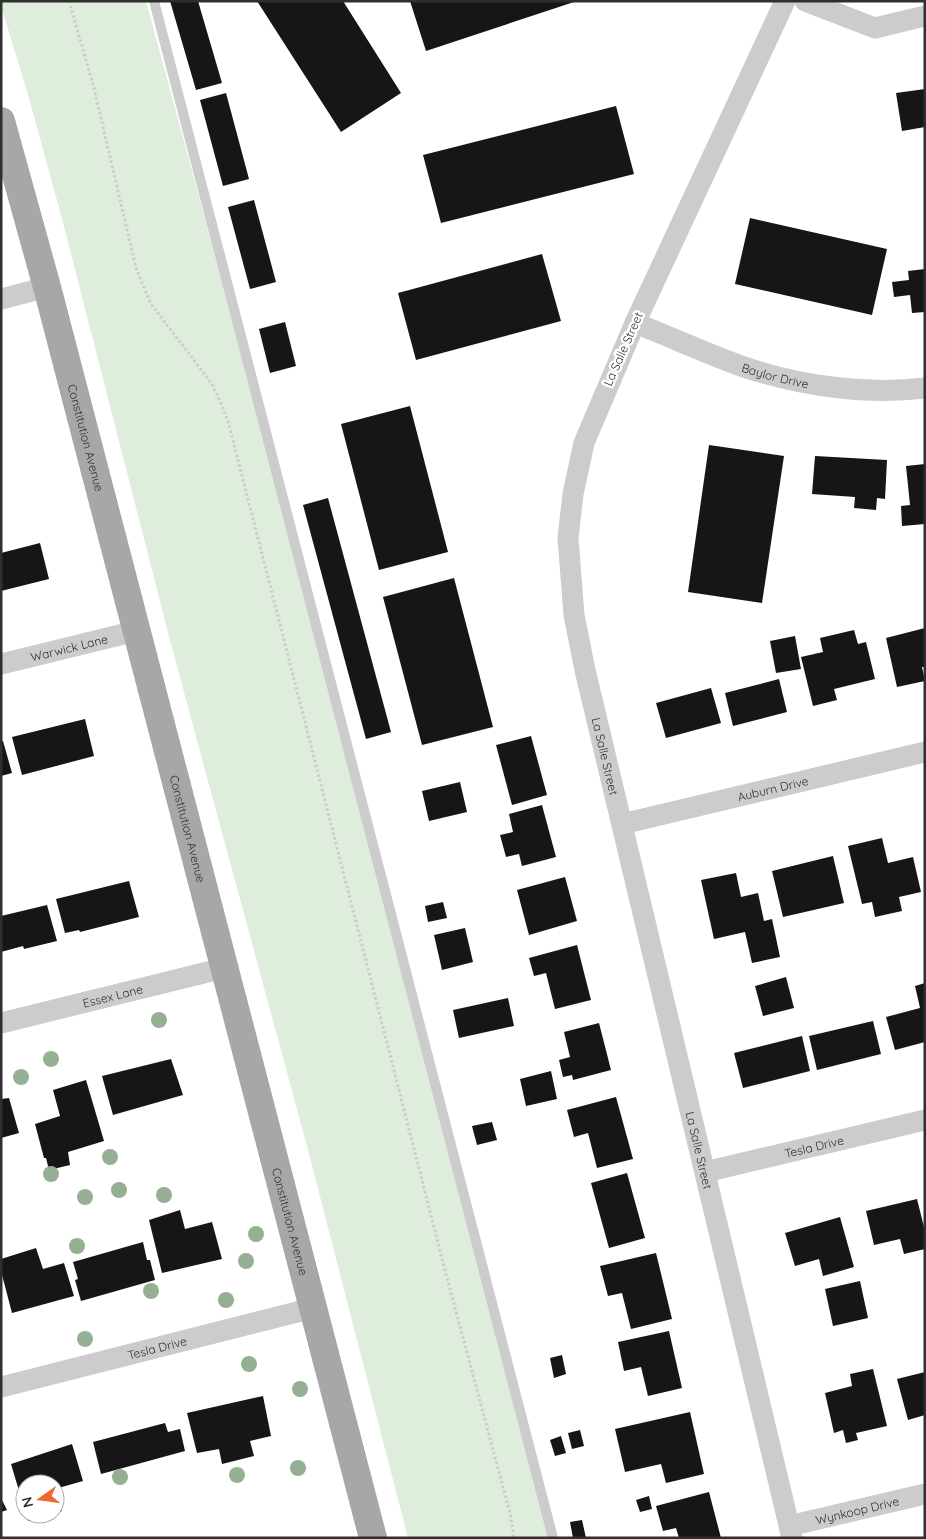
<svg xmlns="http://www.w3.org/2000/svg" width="926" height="1539" font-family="Quicksand,sans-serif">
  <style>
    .green { fill: #dfeddd }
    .building { fill: #161616 }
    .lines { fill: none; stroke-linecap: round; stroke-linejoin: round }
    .path { stroke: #ccc; stroke-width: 3; stroke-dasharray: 2.5 2.5; stroke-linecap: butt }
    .lane { stroke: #ccc; stroke-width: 10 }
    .street { stroke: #ccc; stroke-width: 21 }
    .primary { stroke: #a7a7a7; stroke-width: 28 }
    .tree { fill: #95af93 }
    .labels { text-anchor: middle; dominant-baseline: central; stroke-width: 5; stroke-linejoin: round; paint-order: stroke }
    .street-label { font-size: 12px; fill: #2f2f2f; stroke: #fff }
  </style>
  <rect width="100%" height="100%" fill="#fff"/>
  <path class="green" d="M1 1H146L274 473 470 1238 549 1538H408L308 1150 172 648 61 215 29 98 1 6Z"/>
  <path class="building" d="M170 1H198L222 83 196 90Z
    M257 1H343L401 93 341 132Z
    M410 1H574V2L426 51Z
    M925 89V127L902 131 896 93Z
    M226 93 249 179 223 186 200 100Z
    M616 106 634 174 441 223 423 155Z
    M254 200 276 282 250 289 228 207Z
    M750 218 887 249 872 315 735 284Z
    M542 254 561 321 416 360 398 293Z
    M925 269V312L912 313 910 295 894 297 892 282 909 280 908 271Z
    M285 322 296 366 270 373 259 329Z
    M410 406 448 552 379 570 341 424Z
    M709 445 784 456 762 603 688 592Z
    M815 456 887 460 885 499 877 498 876 510 854 508 855 497 812 494Z
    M925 464V524L902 526 901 506 910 505 906 466Z
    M328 498 391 732 366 739 303 505Z
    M40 543 49 579 1 591V553Z
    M454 578 493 727 422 745 383 597Z
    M925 628V667H922L925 681 897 687 886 638Z
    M854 630 858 644 866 642 875 679 834 689 837 700 813 706 801 657 823 652 820 638Z
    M795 636 801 669 776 673 770 641Z
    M779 679 787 712 733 726 725 693Z
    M711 688 721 723 666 738 656 703Z
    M85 719 94 756 22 775 12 737Z
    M531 736 547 795 512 805 496 745Z
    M1 741H3L12 773 1 776Z
    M460 782 467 812 429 821 422 791Z
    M542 805 556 857 522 866 519 854 506 857 500 835 513 832 509 814Z
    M882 838 888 863 913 857 921 892 899 897 902 911 875 917 872 902 862 904 848 846Z
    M833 856 844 903 783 917 772 871Z
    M736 873 741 897 758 893 764 921 772 919 780 957 752 963 745 932 714 939 701 880Z
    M565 877 577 921 529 935 517 890Z
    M129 881 139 917 80 932 79 930 65 933 56 899Z
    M443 902 447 918 428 922 425 906Z
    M47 905 57 941 24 949 23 946 1 952V916Z
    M465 928 473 962 442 970 434 935Z
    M577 945 591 1000 555 1009 546 973 534 976 529 958Z
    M786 977 794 1008 763 1016 755 986Z
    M925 983V1042L895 1050 886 1017 920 1008 915 986Z
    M508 998 514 1026 459 1038 453 1010Z
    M873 1021 881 1054 817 1070 809 1036Z
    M599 1023 611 1070 573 1080 572 1075 563 1077 559 1060 570 1057 564 1032Z
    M802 1036 810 1071 743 1088 734 1053Z
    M171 1059 183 1095 113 1115 102 1076Z
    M551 1071 557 1099 526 1106 520 1079Z
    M86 1080 104 1141 68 1152 70 1165 49 1170 46 1158H44L35 1124 60 1116 53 1090Z
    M616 1097 633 1159 597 1168 588 1133 574 1137 567 1110Z
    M9 1098 19 1133 1 1138V1099Z
    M492 1122 497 1140 477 1145 472 1126Z
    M627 1173 645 1238 609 1248 591 1183Z
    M917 1199 925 1231V1249L904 1254 900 1239 874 1245 866 1211Z
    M180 1210 185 1229 212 1222 222 1259 162 1273 149 1220Z
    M840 1217 854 1267 823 1276 819 1259 795 1266 785 1233Z
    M143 1242 147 1260H150L155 1280 81 1301 75 1280 78 1279 73 1262Z
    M36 1248 43 1269 64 1263 74 1296 12 1313 1 1271V1259Z
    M656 1253 672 1319 631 1329 622 1293 608 1296 600 1266Z
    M860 1281 868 1318 833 1326 825 1289Z
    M669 1331 682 1388 648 1396 641 1367 624 1371 618 1342Z
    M562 1355 566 1374 554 1378 550 1358Z
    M873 1369 887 1426 856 1433 858 1440 846 1443 843 1430 834 1433 825 1393 852 1386 850 1374Z
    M925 1372V1415L908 1420 897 1379Z
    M263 1396 271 1436 250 1441 254 1456 222 1464 219 1449 197 1453 187 1413Z
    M690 1412 704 1474 666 1483 661 1464 625 1472 615 1429Z
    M165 1423 168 1432 180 1429 185 1451 101 1474 93 1442Z
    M580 1430 584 1446 572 1449 568 1433Z
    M561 1436 566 1453 555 1456 550 1440Z
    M72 1444 83 1481 55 1489V1484H25V1511L11 1464Z
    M55 1490 62 1511 55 1513Z
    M709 1492 721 1538H679L676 1528 663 1531 656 1506Z
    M649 1496 652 1509 640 1512 636 1500Z
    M1 1498 7 1510 1 1512Z
    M26 1514H49V1515L28 1521Z
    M582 1520 586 1538H573L570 1522Z"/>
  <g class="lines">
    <path class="path" d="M69 1 94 88 136 268 151 304 212 384 220 401 228 421 446 1274 511 1517 514 1538"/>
    <path class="lane" d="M154 1 553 1538"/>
    <g class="street">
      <path id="s1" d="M785 1 635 323 584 443 573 494 568 538 574 615 585 670 792 1538"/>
      <path d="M805 1 875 28 925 16"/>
      <path d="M1 299 47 287"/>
      <path id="s2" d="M635 323C671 337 707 354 744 367 801 386 866 395 925 388"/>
      <path id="s3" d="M1 664 136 631"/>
      <path id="s4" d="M622 824 925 752"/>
      <path id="s5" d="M1 1023 224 968"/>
      <path id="s6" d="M705 1172 925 1120"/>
      <path id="s7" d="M1 1387 313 1308"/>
      <path id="s8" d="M789 1526 925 1494"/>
    </g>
    <path class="primary" id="s9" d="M1 121 47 287 373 1538"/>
  </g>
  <g class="tree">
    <circle cx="159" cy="1020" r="8"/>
    <circle cx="51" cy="1059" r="8"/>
    <circle cx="21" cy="1077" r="8"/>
    <circle cx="110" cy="1157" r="8"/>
    <circle cx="51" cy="1174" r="8"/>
    <circle cx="119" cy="1190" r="8"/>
    <circle cx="164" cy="1195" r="8"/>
    <circle cx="85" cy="1197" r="8"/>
    <circle cx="256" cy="1234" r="8"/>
    <circle cx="77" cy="1246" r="8"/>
    <circle cx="246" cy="1261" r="8"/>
    <circle cx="151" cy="1291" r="8"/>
    <circle cx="226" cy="1300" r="8"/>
    <circle cx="85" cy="1339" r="8"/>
    <circle cx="249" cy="1364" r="8"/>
    <circle cx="300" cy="1389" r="8"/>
    <circle cx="298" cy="1468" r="8"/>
    <circle cx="237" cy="1475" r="8"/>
    <circle cx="120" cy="1477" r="8"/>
  </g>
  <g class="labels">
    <g class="street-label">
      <text transform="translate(623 349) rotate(-66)">La Salle Street</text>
      <text stroke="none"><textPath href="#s2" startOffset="150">Baylor Drive</textPath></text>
      <text stroke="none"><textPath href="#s9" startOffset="328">Constitution Avenue</textPath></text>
      <text stroke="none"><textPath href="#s3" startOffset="70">Warwick Lane</textPath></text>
      <text stroke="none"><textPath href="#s1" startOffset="804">La Salle Street</textPath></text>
      <text stroke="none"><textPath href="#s4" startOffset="155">Auburn Drive</textPath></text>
      <text stroke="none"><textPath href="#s9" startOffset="732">Constitution Avenue</textPath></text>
      <text stroke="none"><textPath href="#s5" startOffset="115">Essex Lane</textPath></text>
      <text stroke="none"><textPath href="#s6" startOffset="112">Tesla Drive</textPath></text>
      <text stroke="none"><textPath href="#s1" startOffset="1209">La Salle Street</textPath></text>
      <text stroke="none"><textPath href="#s9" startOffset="1138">Constitution Avenue</textPath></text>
      <text stroke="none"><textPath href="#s7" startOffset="161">Tesla Drive</textPath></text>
      <text stroke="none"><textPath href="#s8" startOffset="70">Wynkoop Drive</textPath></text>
    </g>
  </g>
  <rect width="926" height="1539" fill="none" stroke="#2f2f2f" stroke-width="5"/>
  <g transform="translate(40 1499) rotate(256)"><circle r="24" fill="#ffffff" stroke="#acacac"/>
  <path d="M0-4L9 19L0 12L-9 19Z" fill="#ee6a2a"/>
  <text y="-8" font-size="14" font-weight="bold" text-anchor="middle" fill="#2f2f2f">N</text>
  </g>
</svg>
